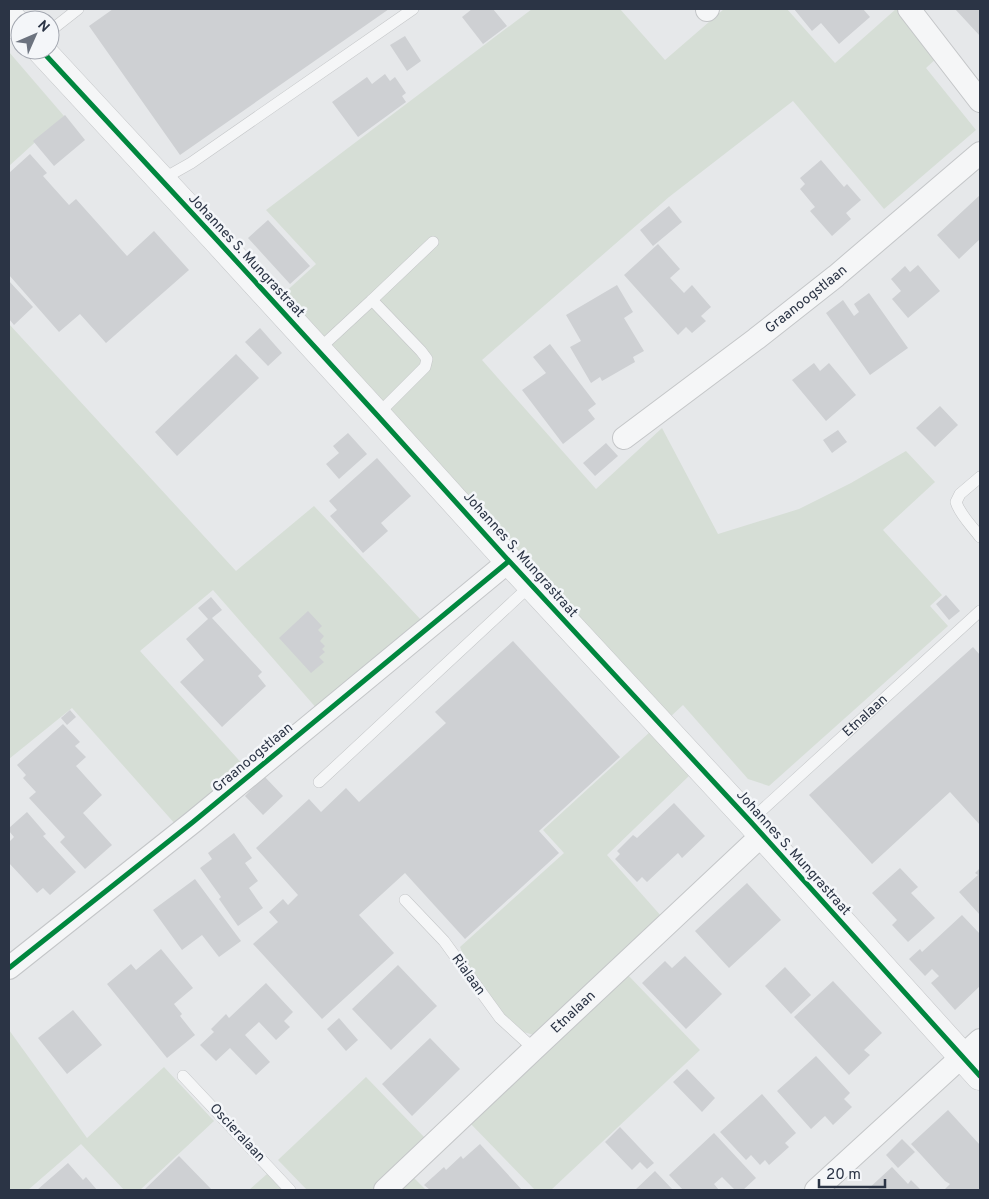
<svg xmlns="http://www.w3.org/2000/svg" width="989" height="1199" font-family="Overpass,sans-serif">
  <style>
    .green { fill: #d6ded6 }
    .building { fill: #ced0d3 }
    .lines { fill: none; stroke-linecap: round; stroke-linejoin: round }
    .service-casing { stroke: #c4c6c8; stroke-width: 12 }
    .minor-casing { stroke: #c4c6c8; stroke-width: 24 }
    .tertiary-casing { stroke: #c4c6c8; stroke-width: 29 }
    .service { stroke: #f5f6f7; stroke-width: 11 }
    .minor { stroke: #f5f6f7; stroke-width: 22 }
    .tertiary { stroke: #f5f6f7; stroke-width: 28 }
    .cycleway-casing { stroke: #f4f6f9; stroke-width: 8 }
    .cycleway { stroke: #00873e; stroke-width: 5 }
    .labels { text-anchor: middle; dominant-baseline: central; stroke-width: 5; stroke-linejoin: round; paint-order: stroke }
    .street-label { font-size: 14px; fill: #2b3445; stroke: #f4f6f9 }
  </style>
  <rect width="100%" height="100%" fill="#e6e8ea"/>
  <path class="green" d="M532 9H620L665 60 724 9H787L835 63 896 9H901L938 57 926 68 976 130 884 209 793 101 669 197 482 360 596 489 662 428 718 534 799 509 851 483 906 451 935 482 883 530 942 595 930 606 948 626 769 786 748 779 683 705 669 718 281 296 316 264 266 210Z
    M9 52 64 116 9 166Z
    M9 324 236 571 314 506 423 622 318 710 213 590 140 651 246 768 176 825 72 708 9 759Z
    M651 731 691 774 607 855 662 917 534 1035 520 1031 502 1013 468 967 460 947 564 853 543 830Z
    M626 973 700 1050 551 1190H535L468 1121Z
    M9 1030 87 1138 164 1067 214 1121 140 1190H124L81 1144 28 1190H9Z
    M366 1077 427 1140 376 1190H307L278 1160Z
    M267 1174 282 1190H249Z
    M412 1176 426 1190H398Z"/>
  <path class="building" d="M113 9H389L180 155 89 26Z
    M472 9H493L507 26 483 44 462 17Z
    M794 9H863L870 17 839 44 821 23 812 31Z
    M955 9H980V36Z
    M405 36 421 61 407 71 390 45Z
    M385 74 390 81 395 77 406 93 402 96 406 102 358 137 332 102 367 77 372 84Z
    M65 115 85 140 54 166 33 141Z
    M30 154 47 173 43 176 69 205 76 199 127 256 154 231 189 270 106 343 80 314 59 332 9 275V173Z
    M821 160 844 187 847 184 861 200 846 213 851 219 832 236 810 211 815 207 800 189 805 184 800 178Z
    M980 195V239L959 259 937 235Z
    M669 206 682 222 653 246 640 230Z
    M268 220 310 266 290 284 248 238Z
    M658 244 680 269 670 278 684 293 692 285 711 307 701 316 706 321 692 333 686 327 678 335 624 275Z
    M918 265 940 291 908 318 892 299 901 291 891 279 905 266 910 272Z
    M9 281 33 307 14 325 9 319Z
    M617 285 633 312 624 318 644 351 633 357 635 362 602 381 600 377 591 383 570 347 581 341 566 315Z
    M869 293 908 348 870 375 826 313 843 300 854 316 859 312 854 304Z
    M260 328 282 353 268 366 245 342Z
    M550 344 596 404 588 410 595 419 563 444 522 390 546 373 533 357Z
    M236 354 259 378 177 456 155 432Z
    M814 363 820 371 829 363 856 395 826 421 792 380Z
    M940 406 958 425 935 447 916 428Z
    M838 430 847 442 832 453 823 440Z
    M348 433 367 454 339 479 326 464 339 453 333 446Z
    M606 443 618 456 595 476 583 463Z
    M377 458 411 496 381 523 388 531 363 553 330 516 337 510 329 501Z
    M946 595 960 611 949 620 936 604Z
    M211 597 222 610 212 618 262 672 258 676 266 686 222 727 180 682 204 660 186 639 208 619 198 608Z
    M308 611 322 626 318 630 324 636 320 641 325 646 322 649 325 652 319 657 324 662 311 673 279 638Z
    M513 641 620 757 539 831 559 853 465 939 405 873 359 915 394 953 322 1019 253 944 278 922 269 912 283 899 288 905 298 895 256 848 309 799 321 812 346 788 359 802 446 723 435 712Z
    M973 647 980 655V825L950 792 872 864 809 795Z
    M70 710 76 717 67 725 61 718Z
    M63 724 80 742 75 746 86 757 76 766 102 795 83 813 112 845 85 869 60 842 65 837 29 798 36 792 23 778 26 775 17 765Z
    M264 776 283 796 263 815 245 796Z
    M674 803 705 836 682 858 678 853 647 882 642 877 637 882 615 859 620 854 617 851 633 835 637 838Z
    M27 812 46 834 43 836 76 872 50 895 43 888 37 893 9 863V842L14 837 9 831V828Z
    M234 833 252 858 245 863 258 881 249 888 263 908 238 926 219 899 221 897 200 868 212 859 208 853Z
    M900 868 918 887 911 893 935 918 908 942 892 925 897 920 872 893Z
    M980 868V915L959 892 978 875 975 873Z
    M195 879 241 941 219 957 202 935 182 950 153 910Z
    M747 883 781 920 729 968 695 931Z
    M962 915 980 934V986L955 1010 931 983 939 976 932 969 925 976 909 959 920 949 922 952Z
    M161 949 193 988 174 1004 182 1014 180 1016 195 1035 167 1058 107 984 131 964 136 970Z
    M685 956 722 994 686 1029 642 983 665 961 672 968Z
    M398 965 437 1006 391 1050 352 1009Z
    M785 967 811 995 791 1014 765 986Z
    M833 981 882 1033 864 1050 870 1055 849 1075 794 1017Z
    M266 983 293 1012 284 1021 290 1027 276 1040 259 1022 245 1035 270 1062 256 1075 230 1048 216 1061 200 1045 214 1032 211 1029 226 1014 229 1018Z
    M73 1010 102 1045 67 1074 38 1038Z
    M339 1018 358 1040 346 1051 327 1029Z
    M430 1038 460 1069 412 1116 382 1084Z
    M816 1056 850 1093 844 1099 852 1107 833 1125 825 1116 811 1129 777 1091Z
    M687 1069 715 1098 702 1112 673 1082Z
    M762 1094 796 1133 785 1143 789 1147 769 1165 765 1160 760 1165 751 1155 746 1160 720 1132Z
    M948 1110 980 1145V1190H944L950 1184 945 1181 911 1144Z
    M620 1127 654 1163 647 1169 640 1162 632 1170 605 1142Z
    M714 1133 756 1178 743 1190H735L722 1177 714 1184 719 1190H683L669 1175Z
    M902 1139 915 1152 898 1168 886 1155Z
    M480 1144 522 1190H430L424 1185 444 1167 446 1170 461 1156 463 1159Z
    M179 1156 212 1190H144Z
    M68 1163 83 1180 86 1177 97 1190H37Z
    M892 1167 908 1184 911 1180 921 1190H867Z
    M655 1171 673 1190H635Z"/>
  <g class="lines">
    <defs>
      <g id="service">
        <path d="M50 31 78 9"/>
        <path d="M161 180 191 163 413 9"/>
        <path d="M372 300 433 242"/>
        <path d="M318 350 372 300 421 351 427 359 425 367 377 415"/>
        <path d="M980 477 960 494 956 502C960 515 972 526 980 537"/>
        <path d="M319 782 531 585"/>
        <path id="s1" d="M750 821 980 611"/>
        <path d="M405 900 444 941 500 1018 534 1049"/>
        <path d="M183 1076 290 1190"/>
      </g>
      <g id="minor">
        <path d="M909 9 980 101"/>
        <path d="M707 10 708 9"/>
        <path id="s2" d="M624 438 756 339 836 276 980 153"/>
        <path d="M9 968 193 822 509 561"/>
        <path id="s3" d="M385 1190 534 1049 762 835"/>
        <path d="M816 1190 980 1040"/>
      </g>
      <path id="tertiary" d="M9 16 20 28
        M41 50 217 240 377 415 509 561 750 821 980 1076"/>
    </defs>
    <use href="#service" class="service-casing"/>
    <use href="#minor" class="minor-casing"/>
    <use href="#tertiary" class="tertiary-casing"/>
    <use href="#service" class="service"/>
    <use href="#minor" class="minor"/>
    <use href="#tertiary" class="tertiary"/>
    <defs>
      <path id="cycleway" d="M41 50 217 240 377 415 509 561 750 821 980 1076
        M9 968 193 822 509 561"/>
    </defs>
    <use href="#cycleway" class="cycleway-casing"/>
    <use href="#cycleway" class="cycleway"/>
  </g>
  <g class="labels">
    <g class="street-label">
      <text transform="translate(246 256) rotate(47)">Johannes S. Mungrastraat</text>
      <text stroke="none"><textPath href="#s2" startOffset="229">Graanoogstlaan</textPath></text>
      <text transform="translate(520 555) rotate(48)">Johannes S. Mungrastraat</text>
      <text stroke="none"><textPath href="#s1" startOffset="156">Etnalaan</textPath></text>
      <text transform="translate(253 758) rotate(-40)">Graanoogstlaan</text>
      <text transform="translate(793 853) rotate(48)">Johannes S. Mungrastraat</text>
      <text transform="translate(468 975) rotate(54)">Rialaan</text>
      <text stroke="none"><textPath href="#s3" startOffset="259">Etnalaan</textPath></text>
      <text transform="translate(237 1133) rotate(47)">Oscieralaan</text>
    </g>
  </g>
  <rect width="989" height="1199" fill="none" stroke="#2b3445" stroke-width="20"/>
  <g transform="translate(35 35) rotate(45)"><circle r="24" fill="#f4f6f9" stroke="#a4a8b1"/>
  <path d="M0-4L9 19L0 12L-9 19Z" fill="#6c737f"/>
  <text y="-8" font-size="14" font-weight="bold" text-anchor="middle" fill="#2b3445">N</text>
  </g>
  <path d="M819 1179v8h66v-8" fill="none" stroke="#2b3445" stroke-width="2.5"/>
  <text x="826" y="1179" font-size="15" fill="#2b3445" stroke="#f4f6f9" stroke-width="4" paint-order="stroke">20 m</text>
</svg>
